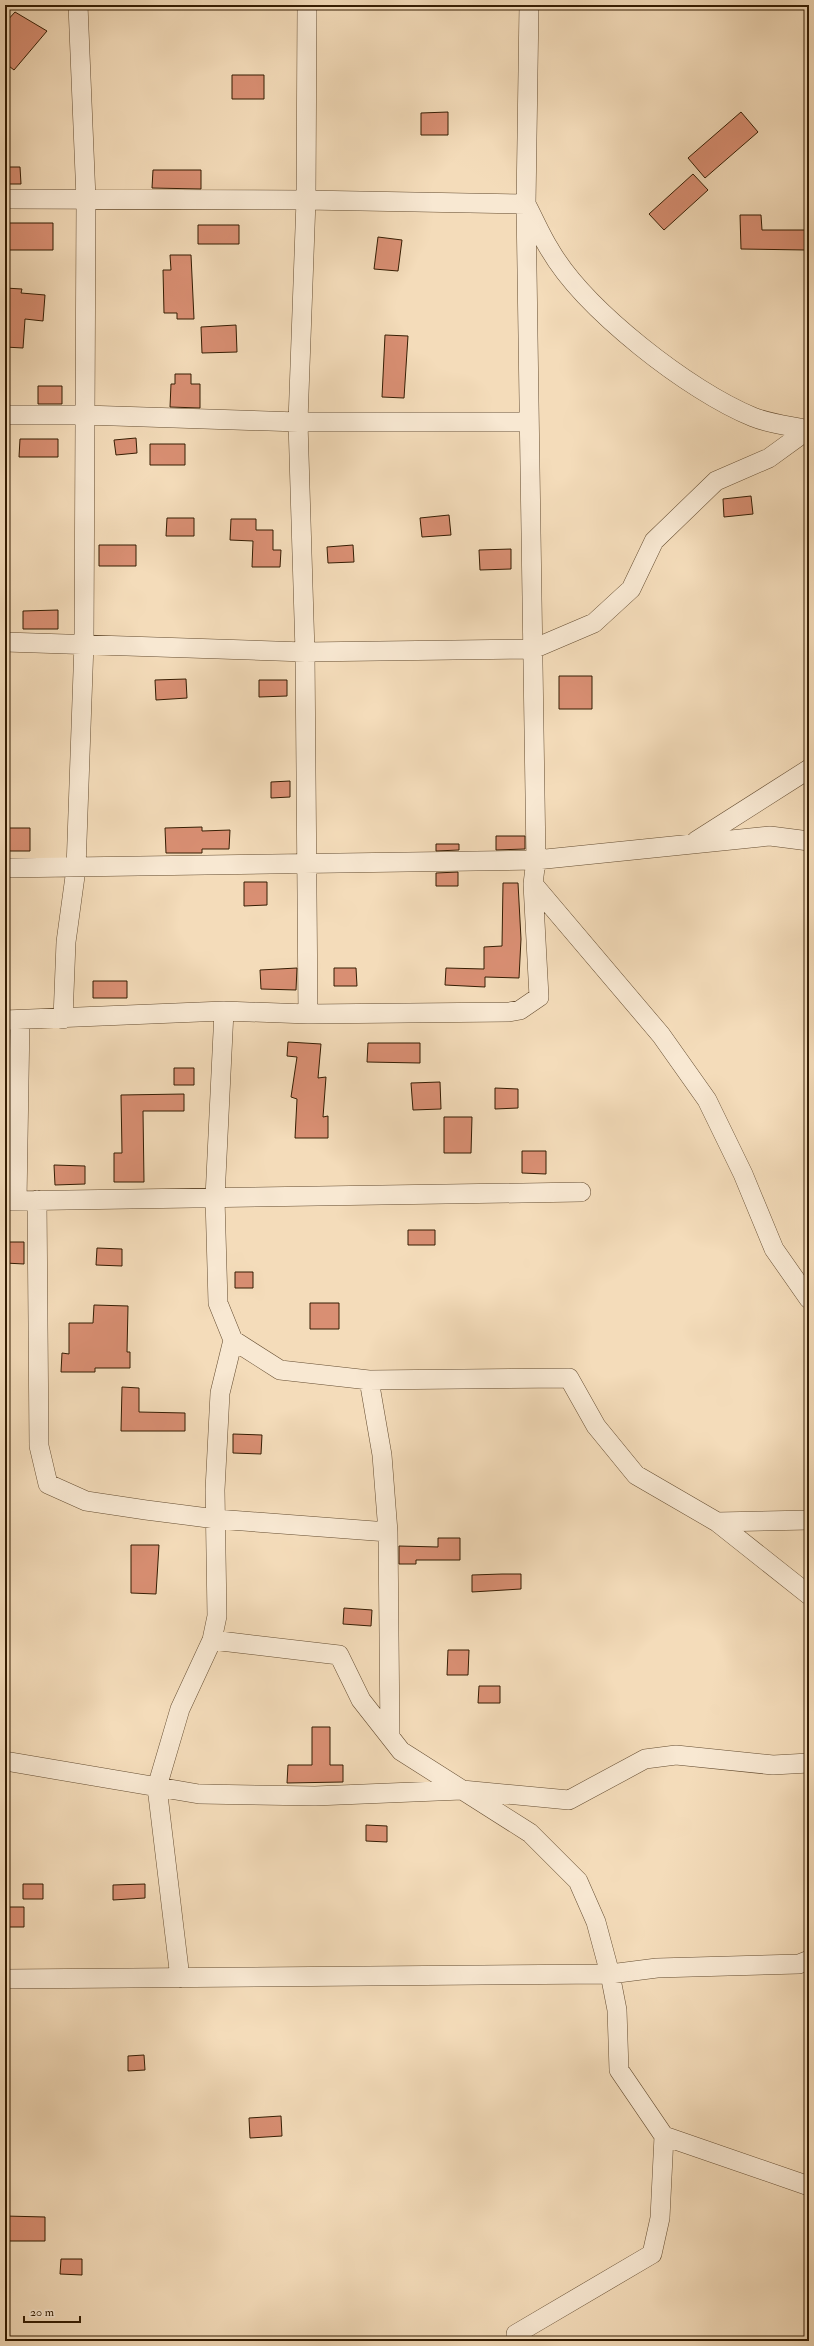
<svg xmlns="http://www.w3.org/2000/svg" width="814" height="2346" font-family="'IM FELL Double Pica',serif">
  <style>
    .building { fill: #d98f73; stroke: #351d03 }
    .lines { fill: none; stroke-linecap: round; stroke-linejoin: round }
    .minor-casing { stroke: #654d31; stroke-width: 20 }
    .minor { stroke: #f8e8d2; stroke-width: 19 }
  </style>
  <rect width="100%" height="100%" fill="#f4dcba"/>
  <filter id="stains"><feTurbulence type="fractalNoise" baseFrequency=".005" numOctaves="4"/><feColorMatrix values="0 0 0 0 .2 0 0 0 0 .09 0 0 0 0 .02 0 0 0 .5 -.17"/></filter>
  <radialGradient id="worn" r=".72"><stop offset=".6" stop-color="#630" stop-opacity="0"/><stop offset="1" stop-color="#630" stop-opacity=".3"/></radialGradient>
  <path class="building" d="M15 12 47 31 14 70 5 63V23Z
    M232 75H264V99H232Z
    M448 112V135H421V113Z
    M741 112 758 132 705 178 688 158Z
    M5 167H20L21 184H5Z
    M153 170H201V189L152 188Z
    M693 174 708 190 664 230 649 214Z
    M740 215H761L762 230H806V250L741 249Z
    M5 223H53V250H5Z
    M198 225H239V244H198Z
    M378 237 402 240 398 271 374 269Z
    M170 255H191L194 319H177V313H164L163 270H171Z
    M5 288 22 289 21 293 45 295 43 321 25 319 23 348 5 347Z
    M236 325 237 352 202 353 201 327Z
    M385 335 408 336 404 398 382 397Z
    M175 374H191V384H200V408L170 407 171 384H175Z
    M38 386H62V404H38Z
    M136 438 137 453 116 455 114 440Z
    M20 439H58V457H19Z
    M150 444H185V465H150Z
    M751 496 753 514 724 517 723 499Z
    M449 515 451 535 422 537 420 518Z
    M167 518H194V536H166Z
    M231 519H256V530H273V550H281L280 567H252L253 541 230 540Z
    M99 545H136V566H99Z
    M353 545 354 562 328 563 327 547Z
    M511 549V569L480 570 479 550Z
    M58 610V629H23V611Z
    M559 676H592V709H559Z
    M186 679 187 698 156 700 155 680Z
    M259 680H287V696L259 697Z
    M290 781V797L271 798V782Z
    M202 827V831L230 830 229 849H202V853H166L165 828Z
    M5 828H30V851H5Z
    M496 836H525V849L496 850Z
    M436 844H459V850L436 851Z
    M458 872V886H436V873Z
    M244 882H267V905L244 906Z
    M503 883H518L521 939 519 978 485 977V987L445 985 446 968 484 969V947L502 946Z
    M297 968 296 990 261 989 260 970Z
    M334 968H356L357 986H334Z
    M93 981H127V998H93Z
    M288 1042 321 1044 318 1078 326 1077 323 1117 328 1116V1138H295L297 1099 291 1097 297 1057 287 1056Z
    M368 1043H420V1063L367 1062Z
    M174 1068H194V1085H174Z
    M440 1082 441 1109 413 1110 411 1083Z
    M495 1088 518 1089V1108L495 1109Z
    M184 1094V1111H143L144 1182H114V1153H122L121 1095Z
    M444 1117H472L471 1153H444Z
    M522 1151H546V1174L522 1173Z
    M54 1165 85 1166V1184L55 1185Z
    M408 1230H435V1245H408Z
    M5 1242H24V1264L5 1263Z
    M97 1248 122 1249V1266L96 1265Z
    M235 1272H253V1288H235Z
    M310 1303H339V1329H310Z
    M94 1305 128 1306 127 1352H130V1368H95V1372H61L62 1353 69 1354V1323H93Z
    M122 1387 139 1388V1412L185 1413V1431H121Z
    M233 1434 262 1435 261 1454 233 1453Z
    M438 1538H460V1560H416V1564H399V1546L438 1547Z
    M131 1545H159L156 1594 131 1593Z
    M502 1574H521V1589L472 1592V1575Z
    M344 1608 372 1610 371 1626 343 1624Z
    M448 1650H469L468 1675H447Z
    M479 1686H500V1703H478Z
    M312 1727H330V1765H343V1782L287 1783 288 1765H312Z
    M366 1825 387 1826V1842L366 1841Z
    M23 1884H43V1899H23Z
    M145 1884V1898L113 1900V1885Z
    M5 1907H24V1927H5Z
    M144 2055 145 2070 128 2071V2056Z
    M281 2116 282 2136 250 2138 249 2118Z
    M5 2216 45 2217V2241H5Z
    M61 2259H82V2275L60 2274Z"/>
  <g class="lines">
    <defs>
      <path id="minor" d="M307 5 306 200 298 422 305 652 308 1014
        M5 199 306 200 526 204C534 219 541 236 550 250 585 310 689 391 753 417 770 424 791 426 809 430
        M5 415H84L298 422H529
        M5 642 305 652 533 649 594 623 631 589 654 541 716 481 769 458 809 429
        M696 841 809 769
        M5 868 536 860 770 836 809 841
        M533 884 661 1035 707 1100 743 1174 774 1249 809 1299
        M63 1019 66 942 76 869 84 643 86 199 78 5
        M5 1020 224 1011 308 1014 509 1012 520 1010 539 997 533 884 536 860 526 204 529 5
        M37 1200 39 1446 48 1484 86 1501 146 1510 216 1519 388 1532
        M5 1201 581 1192
        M17 1201 20 1020
        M233 1340 280 1370 369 1380 569 1378 596 1426 636 1475 717 1522 809 1595
        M369 1380 382 1455 388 1532 390 1737
        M717 1522 809 1520
        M212 1640 339 1655 361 1700 401 1751 530 1833 578 1881 596 1922 610 1974 617 2010 619 2070 664 2136 809 2186
        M5 1761 199 1794 315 1796 462 1790 569 1800 645 1759 676 1755 773 1765 809 1763
        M180 1978 157 1787 180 1709 212 1640 217 1616 215 1490 220 1393 233 1340 218 1303 215 1198 224 1011
        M5 1979 610 1974 657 1968 799 1964 809 1960
        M516 2341V2334L652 2254 660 2218 664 2136"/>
    </defs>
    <use href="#minor" class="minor-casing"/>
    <use href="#minor" class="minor"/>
  </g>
  <rect width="814" height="2346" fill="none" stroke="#f4dcba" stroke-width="20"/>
  <rect x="6" y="6" width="802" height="2334" fill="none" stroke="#351d03" stroke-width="2"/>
  <rect x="10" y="10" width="794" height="2326" fill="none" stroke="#351d03"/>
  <path d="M24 2316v6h56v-6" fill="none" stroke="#351d03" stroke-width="2"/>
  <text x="30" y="2316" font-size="12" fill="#351d03" stroke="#f8e8d2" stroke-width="3" paint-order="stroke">20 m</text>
  <rect width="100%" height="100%" filter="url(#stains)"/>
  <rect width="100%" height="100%" fill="url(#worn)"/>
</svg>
